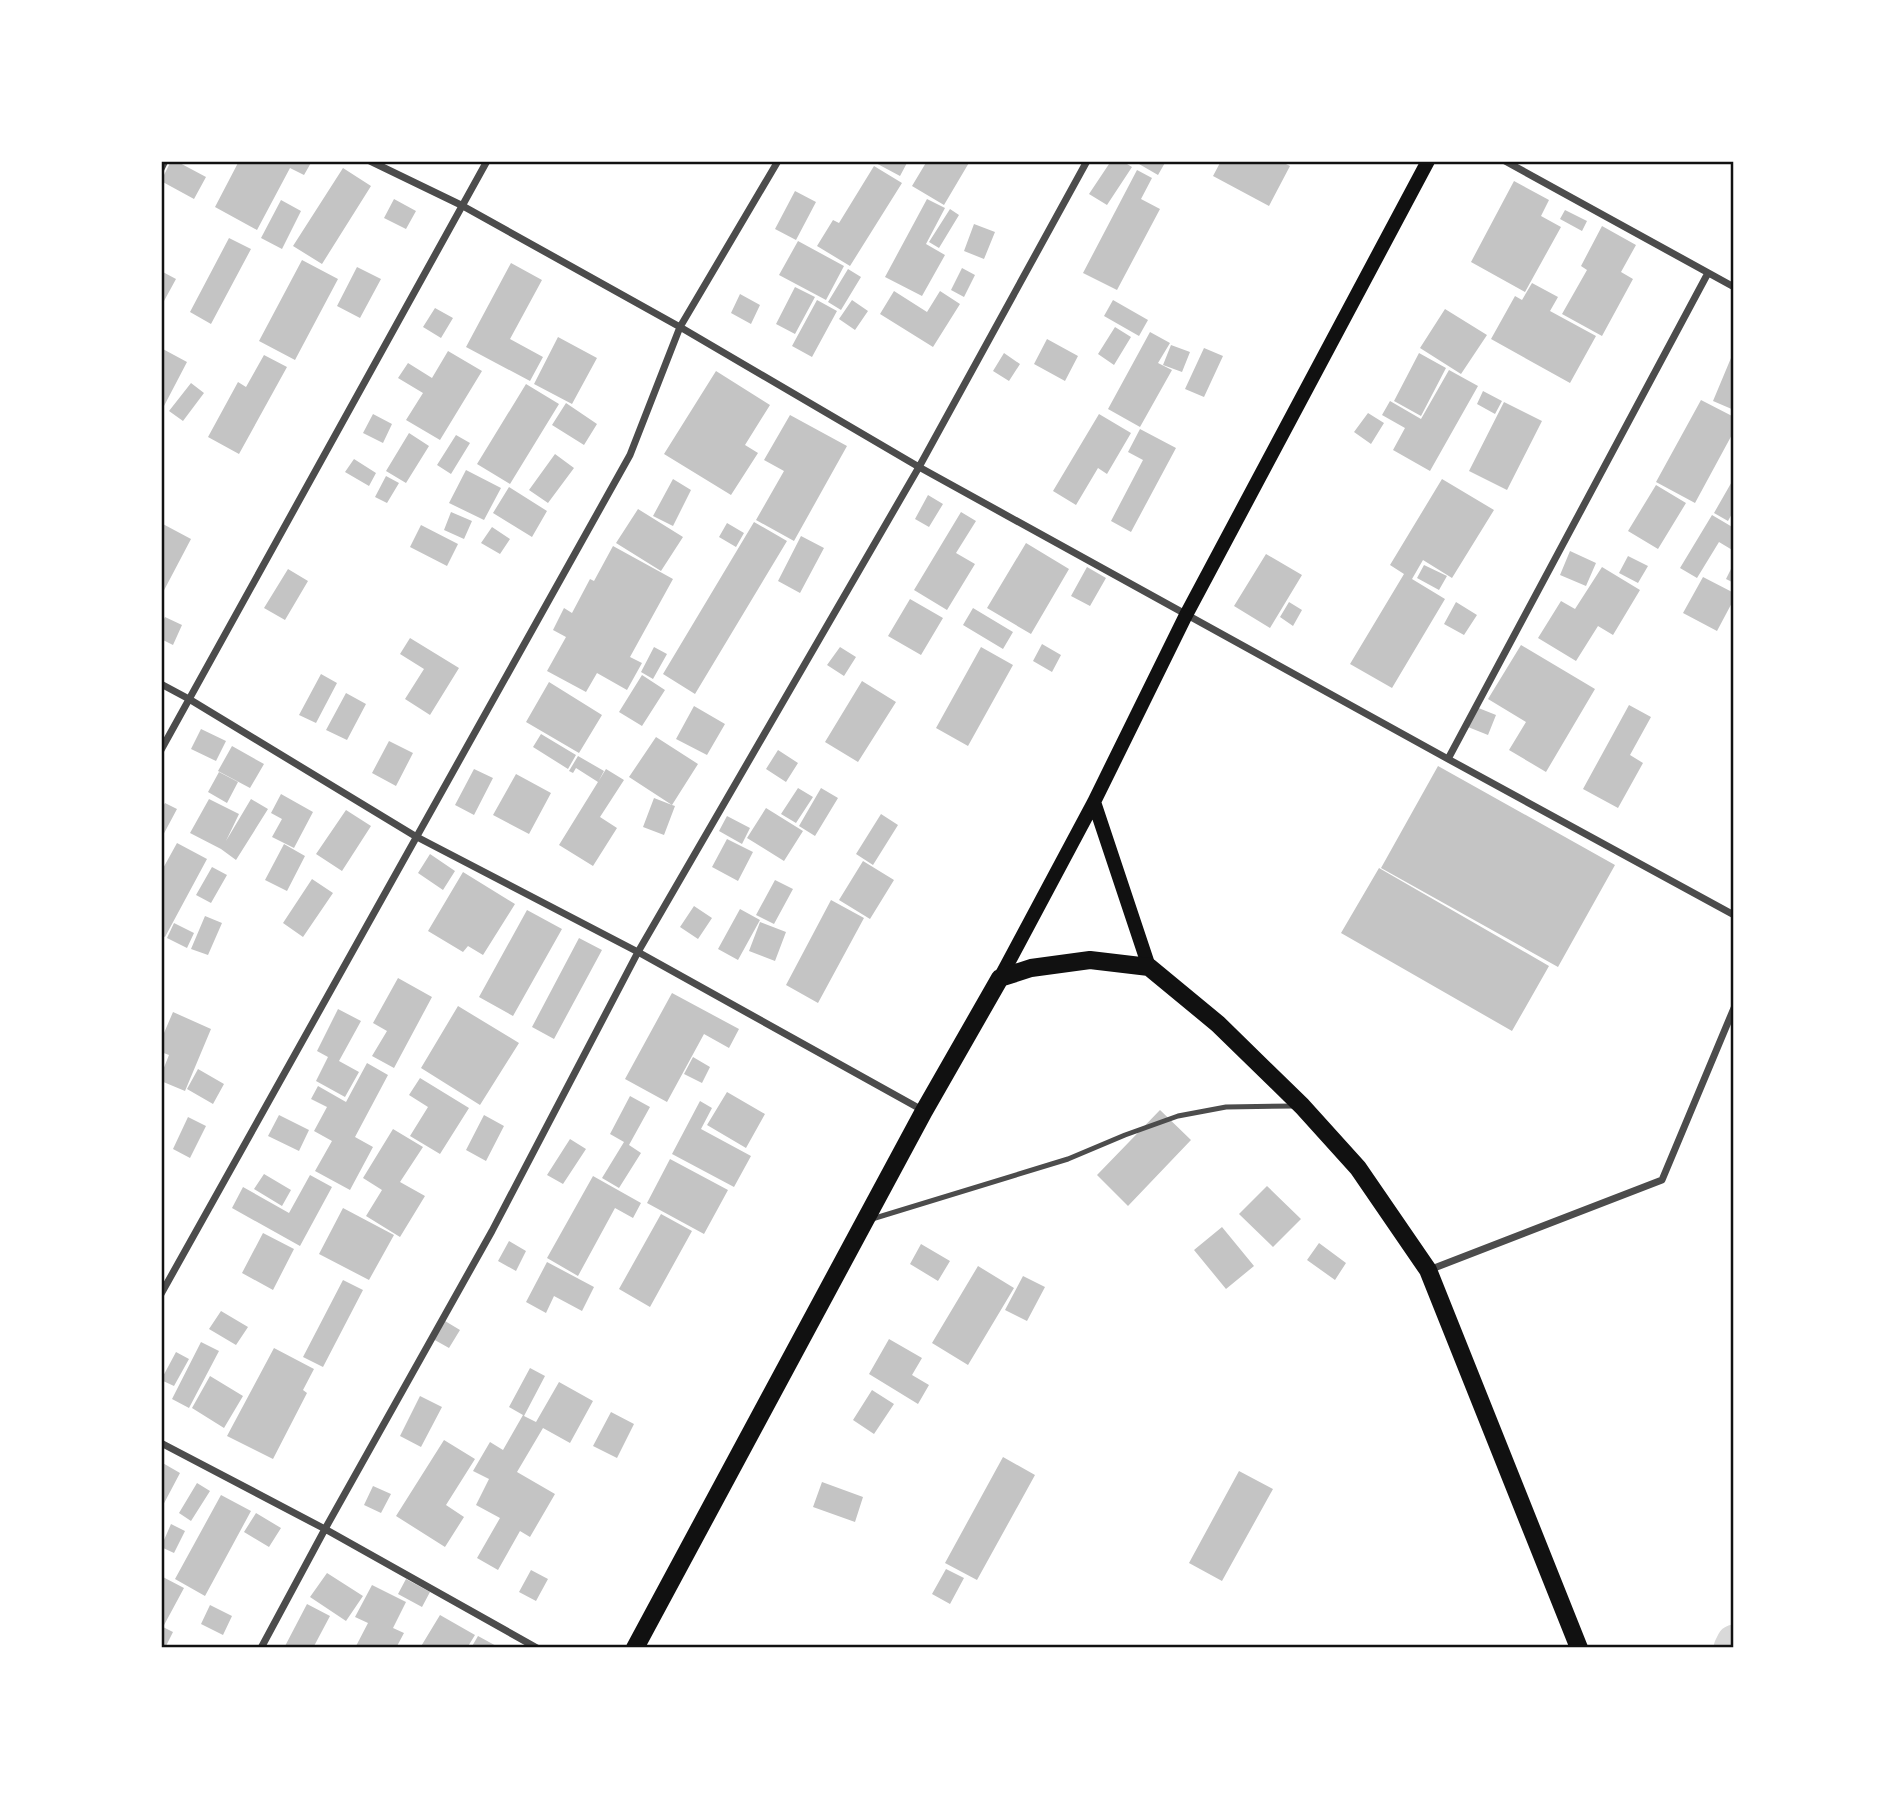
<svg xmlns="http://www.w3.org/2000/svg" width="1895" height="1809" font-family="Inter,sans-serif">
  <style>
    .lines { fill: none; stroke-linecap: round; stroke-linejoin: round }
    .canal { stroke: #d9d9d9; stroke-width: 35 }
    .building { fill: #c4c4c4 }
    .service { stroke: #4c4c4c; stroke-width: 5 }
    .minor { stroke: #4c4c4c; stroke-width: 7 }
    .secondary { stroke: #111; stroke-width: 14 }
    .primary { stroke: #111; stroke-width: 18 }
    .neatline { fill: none; stroke: #111; stroke-width: 2.5 }
  </style>
  <rect width="100%" height="100%" fill="#fff"/>
  <g class="lines">
    <path class="canal" d="M1731 1648 1734 1642"/>
  </g>
  <path class="building" d="M171 161H176L206 177 194 199 161 181Z
    M239 161H312L304 175 290 168 257 230 215 207Z
    M872 161H908L900 176Z
    M927 161H970L944 205 912 186Z
    M1111 161H1122L1132 167 1107 205 1089 194Z
    M1140 161H1166L1158 175 1139 164Z
    M1221 161H1280L1290 166 1269 206 1213 176Z
    M874 166 902 183 850 266 817 246 833 220 839 223Z
    M343 168 371 186 322 264 293 246Z
    M1137 170 1152 178 1141 199 1160 209 1117 290 1083 273Z
    M1514 181 1549 200 1541 216 1561 227 1525 292 1471 262Z
    M795 191 816 202 796 240 775 229Z
    M394 199 416 211 406 229 384 218Z
    M927 199 945 208 926 244 945 255 922 296 885 277Z
    M281 200 301 211 282 249 261 238Z
    M950 209 959 215 939 248 929 242Z
    M1565 210 1587 221 1582 231 1560 219Z
    M974 224 995 232 984 259 964 251Z
    M1602 226 1636 245 1621 272 1633 279 1602 336 1562 314 1587 270 1581 266Z
    M229 238 251 249 211 324 190 312Z
    M798 241 844 266 826 300 779 275Z
    M302 260 338 279 295 360 259 341Z
    M511 263 542 280 510 339 543 357 530 381 466 347Z
    M357 267 381 279 360 318 337 306Z
    M962 268 975 275 964 297 951 290Z
    M848 269 861 277 841 310 828 302Z
    M161 271 176 279 164 301 161 300Z
    M1532 283 1558 297 1550 311 1596 336 1570 383 1491 339 1515 296 1522 300Z
    M795 287 815 297 795 334 776 324Z
    M894 291 927 312 940 291 960 304 933 347 880 314Z
    M740 294 760 305 751 324 731 313Z
    M817 300 837 311 812 357 792 346Z
    M852 300 868 311 855 330 839 319Z
    M1113 300 1148 320 1139 336 1104 316Z
    M435 308 453 318 441 338 423 327Z
    M1445 309 1487 335 1461 374 1420 348Z
    M1115 327 1131 337 1114 365 1098 354Z
    M1150 332 1170 343 1158 363 1172 370 1140 427 1108 409Z
    M558 337 597 358 572 404 534 384Z
    M1047 339 1078 356 1065 381 1034 364Z
    M1171 345 1190 352 1182 372 1163 365Z
    M161 348 187 362 164 406 161 404Z
    M1204 348 1223 356 1204 397 1185 389Z
    M448 351 482 371 440 440 406 420 423 393 398 378 408 363 432 378Z
    M1004 353 1020 364 1009 381 993 371Z
    M1419 353 1446 368 1421 416 1394 401Z
    M264 355 287 367 239 454 208 437 238 382 246 387Z
    M1731 358 1734 359V410L1713 401Z
    M1449 370 1478 386 1430 471 1393 450 1405 428 1382 415 1390 401 1421 419Z
    M716 371 770 405 745 445 758 453 731 495 664 454Z
    M191 383 204 393 183 421 169 411Z
    M526 384 559 404 510 484 477 464Z
    M1483 391 1502 401 1495 414 1477 404Z
    M1701 400 1734 417V431L1695 503 1656 482Z
    M1504 402 1542 421 1507 490 1469 471Z
    M566 403 597 424 584 445 552 425Z
    M1368 413 1384 423 1371 444 1354 432Z
    M373 414 392 424 383 443 363 433Z
    M1099 414 1131 433 1107 474 1098 468 1076 505 1053 491Z
    M790 415 847 446 794 541 756 520 784 471 764 460Z
    M1140 429 1176 448 1131 532 1111 521 1143 460 1128 452Z
    M409 433 429 446 406 483 386 471Z
    M456 435 470 443 451 474 437 465Z
    M555 454 574 468 548 503 529 490Z
    M354 459 376 473 369 486 345 472Z
    M466 470 501 488 484 520 449 503Z
    M386 476 399 483 387 503 375 497Z
    M1734 478V510L1728 521 1714 513Z
    M673 479 691 490 673 526 653 516Z
    M1442 479 1494 510 1452 578 1423 560 1412 579 1445 599 1392 688 1350 664 1404 574 1390 565Z
    M1656 485 1686 503 1658 549 1628 531Z
    M509 487 547 511 532 537 493 513Z
    M928 495 943 504 929 527 915 519Z
    M638 509 683 537 661 571 616 543Z
    M451 512 472 521 464 539 444 530Z
    M961 512 976 521 956 553 975 564 947 610 914 590Z
    M1712 515 1734 528V551L1719 542 1697 578 1680 568Z
    M754 522 787 541 695 694 663 674Z
    M161 523 191 539 161 596Z
    M727 523 744 533 736 547 719 537Z
    M421 525 458 544 447 566 410 547Z
    M492 527 510 539 500 554 481 543Z
    M801 536 824 548 800 593 778 581Z
    M1026 543 1069 569 1031 634 987 608Z
    M613 546 673 579 630 657 642 663 627 690 597 673 586 692 547 671 566 637 553 630 564 608 572 613 590 579 594 581Z
    M1570 551 1596 563 1586 586 1560 575Z
    M1266 554 1302 575 1270 628 1234 606Z
    M1628 556 1648 566 1638 583 1619 573Z
    M1734 563V583L1726 579Z
    M1424 565 1447 576 1439 590 1417 578Z
    M1087 567 1106 578 1090 606 1071 596Z
    M1602 567 1640 590 1613 635 1598 626 1576 661 1538 638 1561 601 1575 609Z
    M288 569 308 581 285 620 264 608Z
    M1703 577 1734 593V599L1717 631 1683 613Z
    M910 599 943 618 921 655 888 636Z
    M1289 602 1302 610 1293 626 1280 617Z
    M1456 602 1477 615 1464 635 1444 624Z
    M973 608 1013 632 1003 649 963 625Z
    M165 617 182 625 173 645 161 639V625Z
    M410 638 459 668 430 715 405 699 424 669 400 654Z
    M1042 644 1061 655 1052 672 1033 661Z
    M1521 645 1595 689 1546 772 1509 750 1526 722 1488 699Z
    M654 647 667 654 653 679 641 672Z
    M840 647 856 657 844 676 827 665Z
    M981 647 1013 665 968 746 936 728Z
    M321 674 337 683 316 723 299 715Z
    M642 675 665 690 642 726 619 712Z
    M862 681 896 702 858 762 825 742Z
    M549 682 602 715 579 753 526 722Z
    M346 693 366 704 347 740 326 730Z
    M1629 705 1651 717 1630 755 1643 763 1618 808 1583 789Z
    M694 706 725 724 707 755 676 739Z
    M1476 707 1496 715 1488 735 1468 727Z
    M201 729 226 741 216 761 191 749Z
    M541 734 576 755 568 769 533 747Z
    M656 737 698 764 672 805 675 806 664 835 643 827 654 798 672 805 629 777Z
    M389 741 413 753 396 786 372 773Z
    M232 746 264 764 250 788 218 771Z
    M778 750 798 763 786 782 766 769Z
    M578 756 604 771 598 782 576 768 573 773 569 771Z
    M1438 766 1615 865 1558 967 1381 868Z
    M474 769 493 778 474 815 455 805Z
    M606 769 624 780 600 817 617 828 593 866 559 845Z
    M219 772 238 782 227 803 208 792Z
    M516 774 551 793 529 834 493 815Z
    M798 788 813 797 796 823 781 814Z
    M821 788 838 798 815 836 799 826Z
    M281 794 313 812 294 848 272 837 282 819 271 813Z
    M209 799 239 814 226 841 251 799 268 809 236 860 221 849 190 833Z
    M165 803 177 809 161 839V810Z
    M766 808 803 831 784 861 747 838Z
    M346 810 371 826 342 871 316 854Z
    M881 814 898 825 873 865 856 854Z
    M727 816 750 828 742 844 719 831Z
    M727 839 753 852 738 881 712 867Z
    M177 843 207 859 165 937 161 935V872Z
    M284 844 305 856 287 891 265 880Z
    M430 854 455 871 443 890 418 873Z
    M863 861 894 880 870 919 839 900Z
    M212 867 227 875 211 903 196 895Z
    M1379 868 1549 966 1512 1031 1341 933Z
    M463 872 515 904 483 955 468 946 463 952 428 931Z
    M312 879 333 893 303 937 283 923Z
    M775 880 793 889 774 924 756 915Z
    M831 900 864 918 818 1003 786 985Z
    M694 906 712 918 698 939 680 927Z
    M740 909 760 920 738 960 718 949Z
    M527 910 562 929 513 1016 479 997Z
    M205 916 222 923 208 955 191 949Z
    M760 922 786 932 775 961 749 951Z
    M174 923 194 933 187 948 167 938Z
    M579 938 602 950 554 1039 532 1027Z
    M398 978 432 997 394 1068 372 1056 387 1031 373 1023Z
    M672 993 739 1029 729 1048 704 1034 667 1102 625 1079Z
    M458 1006 519 1043 480 1105 421 1068Z
    M338 1009 361 1021 339 1061 359 1072 345 1097 316 1081 328 1057 317 1051Z
    M173 1012 211 1029 185 1091 161 1081V1075L169 1055 161 1052V1040Z
    M693 1057 710 1067 702 1083 684 1074Z
    M367 1063 388 1075 355 1137 373 1147 350 1190 315 1171 332 1141 314 1131 327 1107 311 1099 318 1086 346 1102Z
    M198 1069 224 1084 213 1104 187 1089Z
    M420 1078 469 1108 440 1154 410 1136 428 1107 409 1095Z
    M727 1092 765 1114 746 1148 707 1125Z
    M630 1096 650 1107 629 1145 641 1153 619 1188 602 1178 624 1142 610 1134Z
    M700 1101 712 1108 701 1129 751 1156 734 1187 672 1154Z
    M1160 1110 1191 1140 1128 1206 1097 1175Z
    M279 1115 309 1130 299 1151 268 1136Z
    M484 1115 504 1126 486 1161 466 1150Z
    M188 1117 206 1126 190 1158 173 1149Z
    M393 1129 423 1147 400 1182 425 1196 400 1237 366 1216 382 1190 363 1178Z
    M570 1139 586 1149 563 1184 547 1175Z
    M670 1159 728 1190 704 1234 647 1203Z
    M264 1174 291 1190 282 1206 254 1189Z
    M310 1175 332 1187 300 1246 232 1208 243 1187 289 1213Z
    M593 1176 641 1203 633 1218 615 1208 578 1276 547 1258Z
    M1267 1186 1301 1219 1273 1247 1239 1214Z
    M343 1208 394 1235 369 1280 319 1254Z
    M661 1214 692 1231 650 1307 619 1289Z
    M1222 1227 1254 1266 1226 1289 1194 1250Z
    M263 1233 294 1249 273 1290 242 1273Z
    M509 1241 526 1251 516 1271 498 1261Z
    M1319 1243 1346 1263 1335 1280 1307 1260Z
    M921 1244 950 1261 938 1281 910 1264Z
    M547 1262 594 1287 582 1311 554 1296 546 1313 526 1302Z
    M978 1266 1014 1288 968 1365 932 1343Z
    M1023 1276 1045 1287 1027 1321 1005 1310Z
    M343 1280 363 1290 323 1367 303 1357Z
    M221 1311 248 1327 236 1345 209 1329Z
    M445 1321 460 1330 449 1348 433 1339Z
    M889 1339 922 1358 912 1375 929 1385 918 1404 869 1374Z
    M201 1342 219 1351 189 1408 172 1399Z
    M274 1348 314 1369 303 1390 307 1393 273 1459 227 1436Z
    M176 1352 189 1359 174 1386 161 1380Z
    M530 1368 545 1376 524 1416 536 1422 559 1382 593 1401 570 1443 543 1428 517 1472 555 1494 530 1537 520 1531 498 1570 477 1558 500 1518 476 1505 489 1479 473 1471 490 1442 503 1450 523 1415 509 1407Z
    M210 1376 243 1396 224 1428 192 1408Z
    M872 1390 894 1404 874 1434 853 1420Z
    M420 1396 442 1407 421 1447 400 1436Z
    M611 1412 634 1424 617 1458 593 1446Z
    M444 1440 475 1459 446 1505 464 1517 445 1547 396 1516Z
    M1003 1457 1035 1475 977 1580 945 1563Z
    M161 1462 180 1473 161 1509Z
    M1239 1471 1273 1489 1222 1581 1189 1563Z
    M822 1482 863 1497 855 1522 813 1507Z
    M197 1483 210 1491 191 1521 179 1513Z
    M373 1486 391 1494 381 1513 364 1505Z
    M221 1495 251 1511 205 1596 175 1579Z
    M256 1513 281 1528 269 1547 244 1532Z
    M171 1524 185 1531 174 1553 161 1547Z
    M946 1569 964 1578 950 1604 932 1594Z
    M531 1570 548 1579 536 1601 519 1592Z
    M327 1573 363 1596 346 1621 310 1597Z
    M161 1576 184 1588 163 1627 173 1632 165 1648H161Z
    M406 1579 430 1592 422 1607 398 1594Z
    M372 1585 406 1602 393 1628 404 1633 396 1648H355L368 1623 355 1617Z
    M307 1604 330 1616 313 1648H284Z
    M210 1605 232 1616 223 1635 201 1624Z
    M440 1615 475 1635 467 1648H420Z
    M478 1636 500 1648H471Z"/>
  <g class="lines">
    <path class="service" d="M872 1219 1068 1159 1125 1135 1178 1116 1226 1107 1296 1106"/>
    <path class="minor" d="M370 161 461 205 680 327 919 467 1448 759 1734 915
      M1505 161 1734 287
      M161 169 165 161
      M161 684 189 699 415 836 638 952 924 1111
      M161 750 487 161
      M1448 759 1708 273
      M1429 1270 1662 1180 1734 1008
      M161 1294 630 455 680 327 778 161
      M161 1443 325 1529 537 1648
      M261 1648 325 1529 492 1231 638 952 919 467 1087 161"/>
    <path class="secondary" d="M1094 802 1149 967
      M1000 978 1094 802 1186 615 1428 161"/>
    <path class="primary" d="M635 1648 924 1111 1000 978 1031 968 1090 960 1149 967 1218 1024 1302 1106 1358 1168 1428 1270 1579 1648"/>
  </g>
  <rect width="1895" height="1809" fill="none" stroke="#ffffff" stroke-width="326"/>
  <rect x="163" y="163" width="1569" height="1483" class="neatline"/>
</svg>
